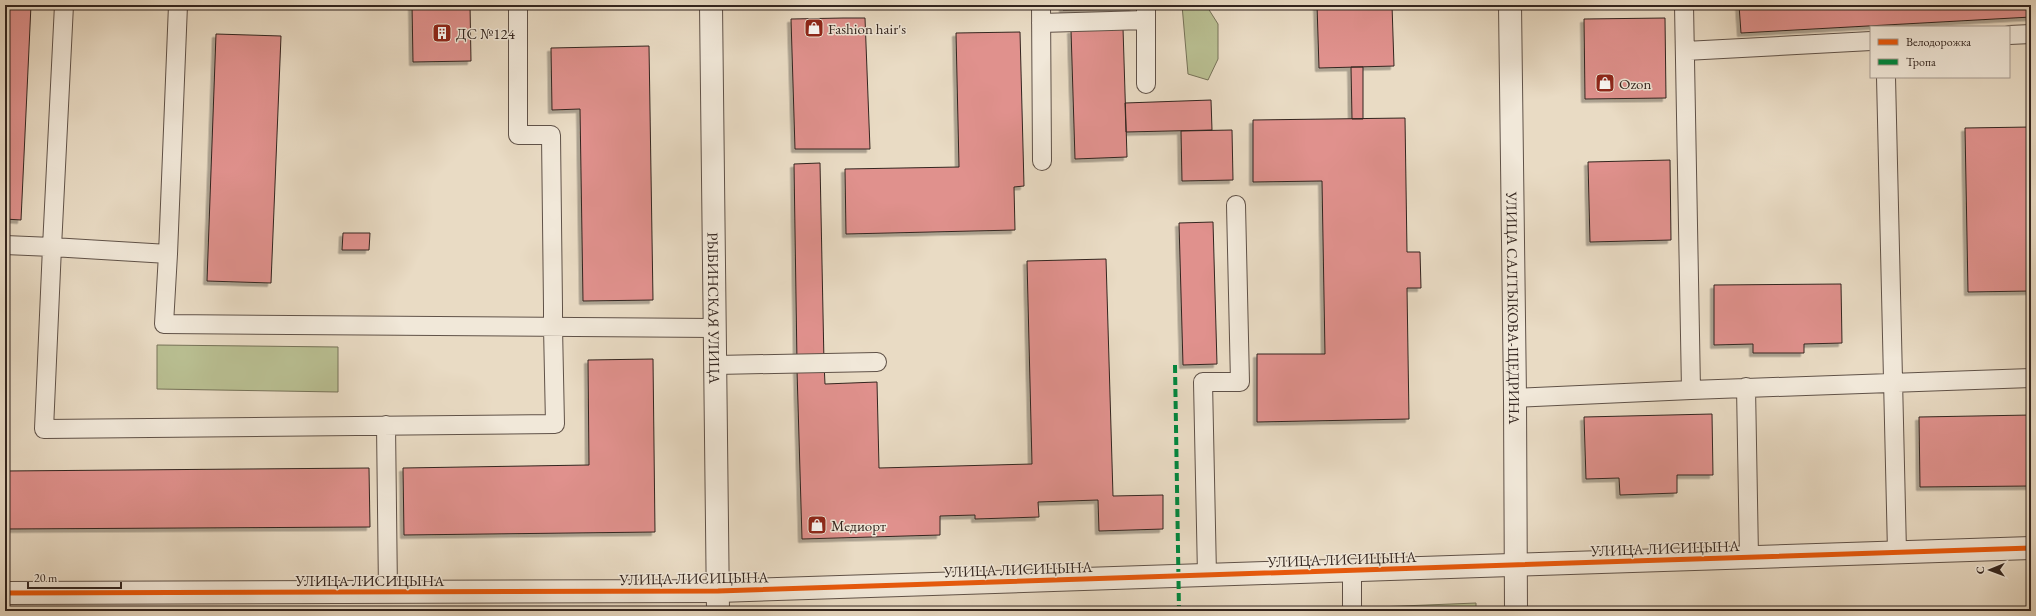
<svg xmlns="http://www.w3.org/2000/svg" width="2036" height="616" font-family="'EB Garamond',serif">
  <style>
    .green { fill: #b9bf92; stroke: #767258 }
    .building { fill: #e0918d; stroke: #33251f; filter: url(#shadow) }
    .lines { fill: none; stroke-linecap: round; stroke-linejoin: round }
    .service-casing { stroke: #605248; stroke-width: 20 }
    .minor-casing { stroke: #605248; stroke-width: 24 }
    .service { stroke: #f1e8d9; stroke-width: 18 }
    .minor { stroke: #f1e8d9; stroke-width: 22 }
    .quiet { stroke: #00873e; stroke-width: 4; stroke-dasharray: 8 4; stroke-linecap: butt }
    .cycleway-casing { stroke: #f1e8d9; stroke-width: 8 }
    .cycleway { stroke: #e8590c; stroke-width: 5 }
    .labels { text-anchor: middle; dominant-baseline: central; stroke-width: 3; stroke-linejoin: round; paint-order: stroke }
    .poi-label { font-size: 15px; fill: #33251f; stroke: #f1e8d9; text-anchor: start }
    .street-label { font-size: 15px; fill: #33251f; stroke: #f1e8d9 }
  </style>
  <defs>
    <filter id="shadow"><feDropShadow dx="-3.5" dy="3.5" stdDeviation="0" flood-color="#0004"/></filter>
  </defs>
  <rect width="100%" height="100%" fill="#e9dbc4"/>
  <filter id="stains"><feTurbulence type="fractalNoise" baseFrequency=".005" numOctaves="4"/><feColorMatrix values="0 0 0 0 .2 0 0 0 0 .09 0 0 0 0 .02 0 0 0 .5 -.17"/></filter>
  <radialGradient id="worn" r=".72"><stop offset=".6" stop-color="#630" stop-opacity="0"/><stop offset="1" stop-color="#630" stop-opacity=".3"/></radialGradient>
  <path class="green" d="M1182 5H1206L1218 24V59L1208 80 1188 74Z
    M157 345 338 347V392L157 389Z
    M1476 603V611H1377V607Z"/>
  <path class="building" d="M5 5H31L21 220 5 219Z
    M412 5H470L471 61 413 62Z
    M1063 5H1133V9L1063 10Z
    M1317 5H1392L1394 66 1319 68Z
    M1739 5H2031V17L1741 33Z
    M843 18H865L870 149H795L791 19Z
    M1665 18 1666 98 1585 99 1584 19Z
    M1123 28 1127 157 1075 159 1071 30Z
    M1020 32 1024 186 1014 187 1015 230 846 234 845 169 959 167 956 33Z
    M216 34 281 36 271 283 207 281Z
    M649 46 653 300 583 301 580 109 552 110 551 48Z
    M1351 67H1363V119H1352Z
    M1211 100 1212 130 1126 132 1125 103Z
    M1405 118 1407 252H1420L1421 288H1407L1409 419 1257 422V354H1325L1322 181 1253 182V120Z
    M2031 127V291L1968 292 1965 128Z
    M1232 130 1233 180 1182 181 1181 131Z
    M1670 160 1671 240 1590 242 1588 162Z
    M820 163 824 363H797L794 164Z
    M1213 222 1217 364 1183 365 1179 223Z
    M343 233H370L369 250H342Z
    M1106 259 1113 496 1163 495V529L1099 531 1098 500 1038 502 1039 517 975 519V515L940 516V535L802 539 797 370 824 363 825 384 877 382 879 468 1032 464 1027 261Z
    M5 264H8L5 325Z
    M1841 284 1842 343 1804 344V353H1753V344L1714 345V285Z
    M653 359 655 532 404 535 403 468 589 465 588 360Z
    M1712 414 1713 475H1677V493L1620 495 1619 478 1586 479 1584 417Z
    M2031 415V486L1920 487 1919 417Z
    M369 468 370 527 5 529V471Z"/>
  <g class="lines">
    <defs>
      <path id="service" d="M518 5V135H551L553 307V327L555 424 44 429 52 247 168 254 164 324 715 328
        M1041 5 1042 161
        M1146 5V84
        M1041 23 1146 20
        M2009 35 2031 34
        M1685 51 1871 41
        M1886 77 1897 552
        M5 245 52 247 64 5
        M168 254 178 5
        M716 365 877 362
        M1746 387 1749 557
        M1691 390 2031 378
        M1515 398 1691 390 1684 5
        M386 425 388 592
        M1352 570V611
        M1207 575 1203 382H1240L1236 205"/>
      <g id="minor">
        <path id="s1" d="M711 5 718 611"/>
        <path id="s2" d="M1510 5 1515 398 1516 611"/>
        <path d="M5 593 718 591 2031 548"/>
      </g>
    </defs>
    <use href="#service" class="service-casing"/>
    <use href="#minor" class="minor-casing"/>
    <use href="#service" class="service"/>
    <use href="#minor" class="minor"/>
    <path class="quiet" d="M1175 365 1179 611"/>
    <defs>
      <path id="cycleway" d="M5 593 718 591 2031 548"/>
    </defs>
    <use href="#cycleway" class="cycleway-casing"/>
    <use href="#cycleway" class="cycleway"/>
  </g>
  <defs>
    <symbol id="shop-square" viewBox="-11 -11 22 22"><rect x="-9" y="-9" width="18" height="18" rx="4" fill="#8f2418" stroke="#f1e8d9"/><path d="M-5-2.5h2.3a2.7 3.5 0 0 1 5.4 0H5L5.5 6h-11ZM-1.5-2.5h3a1.5 2.3 0 0 0-3 0Z" fill="#fff"/></symbol>
    <symbol id="building-square" viewBox="-11 -11 22 22"><rect x="-9" y="-9" width="18" height="18" rx="4" fill="#8f2418" stroke="#f1e8d9"/><path d="M-4-6H4V6H1V3H-1V6H-4ZM-2.5-4.3h1.7v1.8h-1.7ZM.8-4.3h1.7v1.8H.8ZM-2.5-1h1.7V.8h-1.7ZM.8-1h1.7V.8H.8Z" fill="#fff"/></symbol>
  </defs>
  <g fill-rule="evenodd">
    <use href="#shop-square" x="803" y="17" width="22" height="22"/>
    <use href="#building-square" x="431" y="22" width="22" height="22"/>
    <use href="#shop-square" x="1594" y="72" width="22" height="22"/>
    <use href="#shop-square" x="806" y="514" width="22" height="22"/>
  </g>
  <g class="labels">
    <g class="poi-label">
      <text x="828" y="28">Fashion hair's</text>
      <text x="456" y="33">ДС №124</text>
      <text x="1619" y="83">Ozon</text>
      <text x="831" y="525">Медиорт</text>
    </g>
    <g class="street-label">
      <text stroke="none"><textPath href="#s1" startOffset="303">РЫБИНСКАЯ УЛИЦА</textPath></text>
      <text stroke="none"><textPath href="#s2" startOffset="303">УЛИЦА САЛТЫКОВА-ЩЕДРИНА</textPath></text>
      <text transform="translate(1665 548) rotate(-2)">УЛИЦА ЛИСИЦЫНА</text>
      <text transform="translate(1342 559) rotate(-2)">УЛИЦА ЛИСИЦЫНА</text>
      <text transform="translate(1018 569) rotate(-2)">УЛИЦА ЛИСИЦЫНА</text>
      <text transform="translate(694 578) rotate(-1)">УЛИЦА ЛИСИЦЫНА</text>
      <text x="370" y="580">УЛИЦА ЛИСИЦЫНА</text>
    </g>
  </g>
  <rect width="2036" height="616" fill="none" stroke="#e9dbc4" stroke-width="20"/>
  <rect x="6" y="6" width="2024" height="604" fill="none" stroke="#33251f" stroke-width="2"/>
  <rect x="10" y="10" width="2016" height="596" fill="none" stroke="#33251f"/>
  <rect x="1870" y="26" width="140" height="52" fill="#f1e8d9" stroke="#a59a8f"/>
  <rect x="1878" y="39" width="20" height="6" fill="#e8590c" stroke="#a59a8f"/>
  <text x="1906" y="46" font-size="12" fill="#33251f">Велодорожка</text>
  <rect x="1878" y="59" width="20" height="6" fill="#00873e" stroke="#a59a8f"/>
  <text x="1906" y="66" font-size="12" fill="#33251f">Тропа</text>
  <g transform="translate(1990 570) rotate(269)" stroke="#f1e8d9" stroke-width="3" paint-order="stroke">
  <path d="M0-3L7 15L0 10L-7 15Z" fill="#33251f"/>
  <text y="-6" font-size="11" font-weight="bold" text-anchor="middle" fill="#33251f">С</text>
  </g>
  <path d="M28 582v6h93v-6" fill="none" stroke="#33251f" stroke-width="2"/>
  <text x="34" y="582" font-size="12" fill="#33251f" stroke="#f1e8d9" stroke-width="3" paint-order="stroke">20 m</text>
  <rect width="100%" height="100%" filter="url(#stains)"/>
  <rect width="100%" height="100%" fill="url(#worn)"/>
</svg>
